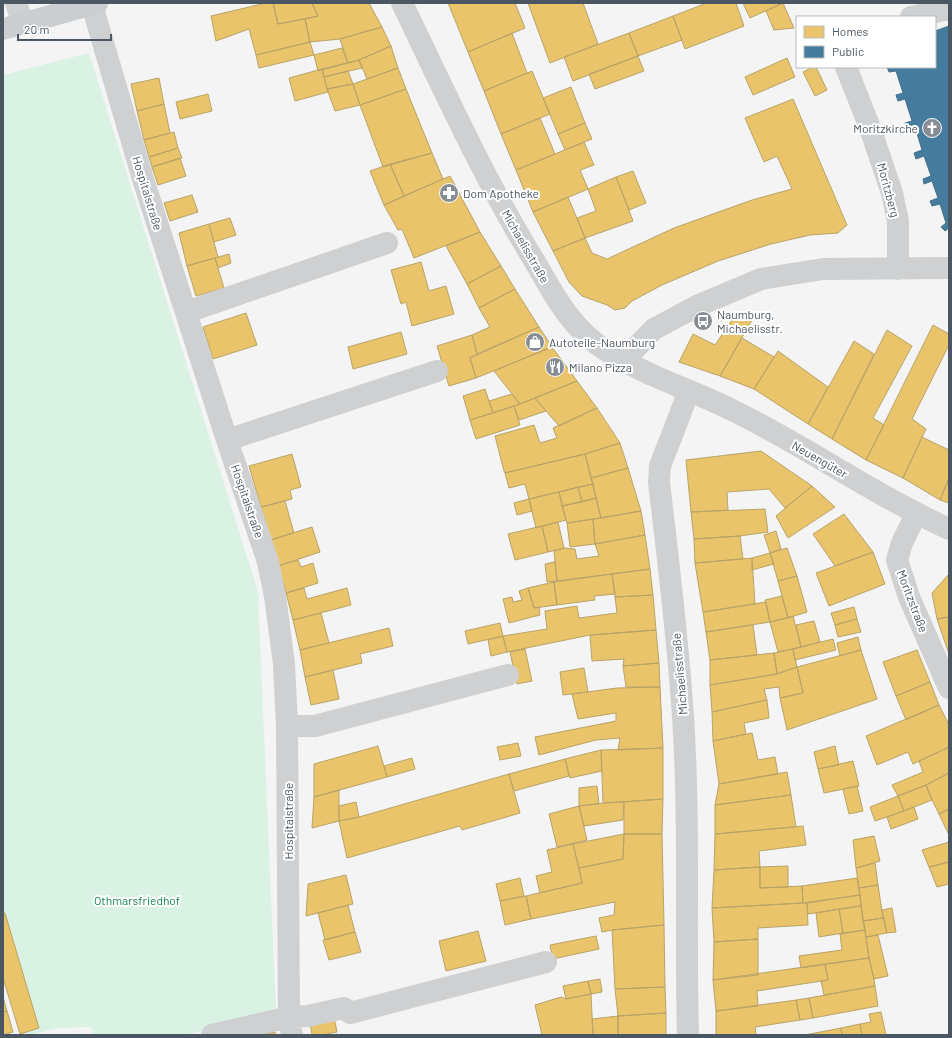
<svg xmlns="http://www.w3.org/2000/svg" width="952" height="1038" font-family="Barlow,sans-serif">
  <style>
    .green { fill: #d9f2e3 }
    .homes { fill: #e9c46a; stroke: #b9a367 }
    .public { fill: #457b9d; stroke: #46708b }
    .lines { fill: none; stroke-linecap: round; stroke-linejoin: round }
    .minor { stroke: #ced0d2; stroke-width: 22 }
    .major { stroke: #caced1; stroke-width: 22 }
    .labels { text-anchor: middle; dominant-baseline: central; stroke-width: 4; stroke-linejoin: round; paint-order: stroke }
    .poi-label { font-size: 12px; fill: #4a5661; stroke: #fff; text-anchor: start }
    .street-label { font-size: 12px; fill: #4a5661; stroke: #fff }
    .park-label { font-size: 12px; fill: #17864f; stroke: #fff }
  </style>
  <rect width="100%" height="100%" fill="#f4f4f4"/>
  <path class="green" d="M89 53 258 592 276 1014 185 1035H94L91 1027 57 1028 31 1035H22L3 957V75Z"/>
  <path class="homes" d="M266 3H273L278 24 305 19 310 42 256 55 249 29 216 41 211 16Z
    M273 3H312L318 16 278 24Z
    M312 3H369L382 27 340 39 310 42 305 19 318 16Z
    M448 3H515L525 28 468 52Z
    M528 3H583L598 44 550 63Z
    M707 3H736L744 26 685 49 673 16Z
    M743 3H783L750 18Z
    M783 3 794 28 774 30 766 11Z
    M673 16 682 40 638 56 629 33Z
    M382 27 391 46 359 60 348 63 340 39Z
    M512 33 527 73 484 91 468 52Z
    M629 33 638 56 573 81 564 57Z
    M310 42 314 55 259 68 256 55Z
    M391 46 398 68 367 79 359 60Z
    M342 48 348 63 318 71 314 55Z
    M638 56 644 71 595 89 589 74Z
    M787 58 795 77 753 95 745 77Z
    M359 60 362 68 324 77 322 69Z
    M813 67H816L827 90 815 96 803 72Z
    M398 68 406 89 360 105 353 84Z
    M322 69 328 92 295 101 289 78Z
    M348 71 353 84 327 89 324 77Z
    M532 71 550 114 501 134 484 91Z
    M159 78 164 104 137 111 131 84Z
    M353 84 360 105 335 111 327 89Z
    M571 87 585 123 558 134 543 98Z
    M406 89 432 153 383 167 360 105Z
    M208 94 212 111 180 119 176 102Z
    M793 99 847 225 838 233 810 235 771 244 718 261 662 285 632 301 625 308 615 310 607 305 582 296 569 282 553 251 585 238 592 253 607 259 674 228 752 200 792 189 777 156 764 162 745 118Z
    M164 104 170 133 144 140 137 111Z
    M540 118 555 154 516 170 501 134Z
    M585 123 592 139 565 150 558 134Z
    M174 132 178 148 149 157 144 140Z
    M584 142 594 165 580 170 588 189 533 212 516 170Z
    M178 148 182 158 152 167 149 157Z
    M432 153 443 179 404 196 390 164Z
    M180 158 186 176 158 185 152 167Z
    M390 164 404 196 384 205 370 171Z
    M633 171 646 203 629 210 616 177Z
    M450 176 480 232 414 258 402 229 398 230 384 205Z
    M616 177 633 221 585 238 577 218 596 211 588 189Z
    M192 195 198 212 170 221 164 203Z
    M568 197 585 238 553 251 533 212Z
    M230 218 236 235 214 242 209 224Z
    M209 224 218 257 187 266 179 233Z
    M480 232 501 266 467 284 446 246Z
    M229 254 231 263 218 268 215 258Z
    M215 258 224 288 196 296 187 266Z
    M421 262 429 291 446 286 454 314 412 326 406 302 401 304 391 270Z
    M501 266 515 289 479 308 467 284Z
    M515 289 539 327 477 354 472 335 490 327 479 308Z
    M738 311 752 320 720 376 679 362 693 334 715 345Z
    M246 313 257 345 213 359 203 327Z
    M933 325 949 334V345L912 419 926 429 903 478 866 460Z
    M539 327 552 347 476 378 470 358Z
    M887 330 912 346 873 418 884 425 866 460 832 439Z
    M401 332 407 354 353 369 348 347Z
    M472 335 477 354 470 358 476 378 449 386 437 346Z
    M742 338 774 357 754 389 720 376Z
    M854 341 874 354 832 439 808 424Z
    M552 347 577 381 520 404 494 371Z
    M778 351 828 387 808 424 754 389Z
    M577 381 597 408 559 426 535 398Z
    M485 389 493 413 470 420 463 396Z
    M512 394 520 404 493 413 489 401Z
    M535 398 546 411 519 420 514 406Z
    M514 406 520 425 476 439 470 420Z
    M597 408 620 443 585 454 505 473 504 471 495 436 534 425 540 443 557 438 553 428Z
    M922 437 949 450V478L940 500 903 478Z
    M620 443 628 468 591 478 585 454Z
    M761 451 812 486 785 508 769 489 727 492 728 510 691 512 686 460Z
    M292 454 301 487 290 490 292 499 261 507 249 466Z
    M585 454 593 484 529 499 525 484 509 488 505 473Z
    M628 468 641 511 601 518 591 478Z
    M949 478V503L940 500Z
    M593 484 596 498 582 502 578 487Z
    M812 486 835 507 788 538 776 516Z
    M578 487 582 502 562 506 559 492Z
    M559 492 566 520 536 528 529 499Z
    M596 498 601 518 567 523 562 506Z
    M529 499 532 511 517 515 514 503Z
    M285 501 294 533 270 540 261 507Z
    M765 509 768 532 740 536 694 539 691 512Z
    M641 511 645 535 595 544 593 519Z
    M844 514 873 552 835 566 813 534Z
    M593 519 595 544 570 547 567 523Z
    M558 522 564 548 548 552 542 526Z
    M542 526 548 552 515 560 508 534Z
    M312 527 320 552 278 566 270 540Z
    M776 531 781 549 770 553 764 535Z
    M645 535 650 569 557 581 554 551 564 548 575 549 577 559 599 556 595 544Z
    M740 536 743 559 695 563 694 539Z
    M787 548 797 576 778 581 770 553Z
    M873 552 885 584 829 606 816 573Z
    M770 553 774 564 752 570V558Z
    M752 558 755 604 703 612 695 563Z
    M298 560 301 567 313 563 318 583 286 593 278 566Z
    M555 562 557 581 547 582 545 564Z
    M650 569 653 595 615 597 612 574Z
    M612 574 615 594 594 596 595 600 557 605 554 582Z
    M949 574V617L937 619 932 593Z
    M797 576 807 612 788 618 778 581Z
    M554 582 557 605 534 608 528 588Z
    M304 588 307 599 347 588 351 605 293 620 286 593Z
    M528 588 534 608 539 607 540 615 509 623 503 599 512 597 513 602 522 600 519 591Z
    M653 595 656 630 590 635 507 652 503 636 547 629 545 611 577 606 579 618 617 613 615 597Z
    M782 596 788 618 770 622 765 600Z
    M766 602 770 622 706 632 703 612Z
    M854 607 857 619 835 625 831 613Z
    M321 613 329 643 300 650 293 620Z
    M793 616 801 647 778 652 770 622Z
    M949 617V654L937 619Z
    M857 619 861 632 838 637 835 625Z
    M814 621 820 642 801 647 796 625Z
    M500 623 503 636 468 644 465 631Z
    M753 625 757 655 710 660 706 632Z
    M389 628 393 646 360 654 362 663 305 677 300 650Z
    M656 630 659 663 623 666 624 659 592 661 590 635Z
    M503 636 507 652 491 656 488 640Z
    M858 637 861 650 840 656 837 643Z
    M833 639 836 650 795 660 793 649Z
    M525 649 532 681 517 684 510 652Z
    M793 649 797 667 777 674 774 653Z
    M861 650 877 699 787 730 780 698 803 693 797 667Z
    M917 650 930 682 896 696 883 662Z
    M774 653 777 674 710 685V660Z
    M659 663 660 687H626L623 666Z
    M797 667 803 693 780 698 779 687 764 689 767 700 712 712 710 685 777 674Z
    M584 668 588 692 563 695 560 672Z
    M333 670 339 699 311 705 305 677Z
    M930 682 939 705 906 720 896 696Z
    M660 687 663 748 618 750 620 738 596 740 539 755 535 737 616 721V713L578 719 572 694 617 688Z
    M767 700 769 718 744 723 746 734 713 741 712 712Z
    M939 705 949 725V747L913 764 908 752 877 765 866 736Z
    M752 733 758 760 775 757 778 774 719 784 713 741Z
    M518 743 521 756 500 760 497 747Z
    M378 746 387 777 314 797V764Z
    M835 746 839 765 818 769 814 752Z
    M949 747V773L926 785 898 796 892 785 923 772 919 761Z
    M663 748V799L603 803 601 750Z
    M601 750 602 771 570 778 565 759Z
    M412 758 415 769 387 777 384 766Z
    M565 759 569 776 514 791 509 774Z
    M853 761 859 786 824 793 818 769Z
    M787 772 791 795 715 805 719 784Z
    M949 773V809L939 814 932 800 926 785Z
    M509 774 520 813 462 830 460 826 347 858 339 821 359 817Z
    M926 785 932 800 904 811 898 796Z
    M597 786 599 804 579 806V788Z
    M857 786 863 811 849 814 843 789Z
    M339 790V821L312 828 314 797Z
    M791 795 796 827 715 834V805Z
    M898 796 904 811 875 821 870 807Z
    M663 799 662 834H624V802Z
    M356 802 359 817 339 821V806Z
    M624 802 623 820 584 826 579 806 603 803Z
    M579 806 587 840 557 847 549 814Z
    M914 807 918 819 891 829 887 817Z
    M949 809V835L939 814Z
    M803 826 806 845 759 851 760 867 714 870 715 834Z
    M624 834H662L664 925 612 930 602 932 599 918 614 915 615 902 531 919 526 896 582 883 579 868 623 859Z
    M624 834 623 859 579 868 573 844Z
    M874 836 880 861 856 868 853 840Z
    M949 842V862L929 867 922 850Z
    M573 844 582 883 540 893 536 876 552 872 547 850Z
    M949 862V884L937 887 929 867Z
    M875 863 878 885 859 888 856 868Z
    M788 866V887L760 888V867Z
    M760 867V888L802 886 803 903 712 908 714 870Z
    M346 875 353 904 306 916 308 884Z
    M520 878 524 896 500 901 496 884Z
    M857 878 860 895 803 903 802 886Z
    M878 885 883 918 863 921 859 888Z
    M860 895 861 906 808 914 807 903Z
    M526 896 531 919 505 925 500 901Z
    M803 903H807L808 925 758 928V939L714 942 712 908Z
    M348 905 355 932 325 940 318 913Z
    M861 906 865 930 843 933 839 909Z
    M892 908 896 932 887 933 882 910Z
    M839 909 843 933 819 937 816 913Z
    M3 913H5L39 1028 20 1034 3 978Z
    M883 918 887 933 866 937 863 921Z
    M664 925 665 987 615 989 612 930Z
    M865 930 869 958 801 968 799 956 842 950 840 934Z
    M478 931 486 961 446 971 439 941Z
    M355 932 361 952 329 960 323 940Z
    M878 935 888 976 874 979 869 958 866 937Z
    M596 936 599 949 553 959 550 945Z
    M758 939V975L713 980 714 942Z
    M869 958 874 979 875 986 824 995 821 981 828 980 825 964Z
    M825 964 828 980 757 991 758 1006 716 1011 713 980Z
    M600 979 602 992 591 994 588 981Z
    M588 981 591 994 566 999 563 986Z
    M875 986 878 1006 813 1018 809 998Z
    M665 987 666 1013 618 1016 615 989Z
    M591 994 593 1035H542L535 1005 561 997 566 999Z
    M3 997 7 1011 3 1012Z
    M809 998 813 1018 800 1020 796 1000Z
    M796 1000 800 1020 755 1027 756 1035H716V1011Z
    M7 1011 13 1032 3 1035V1012Z
    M881 1012 886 1035H862L860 1024 871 1022 869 1014Z
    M666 1013V1035H618V1016Z
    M618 1016V1035H593L592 1019Z
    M334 1017 337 1032 321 1035H312L310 1022Z
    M860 1024 862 1035H842L841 1028Z
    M841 1028 842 1035H805Z
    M275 1032 276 1035H258Z"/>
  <path class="public" d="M949 26V228L945 231 941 227 946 223 940 204 932 206 930 201 938 198 932 181 924 184 923 179 931 176 924 156 916 159 914 153 922 150 915 127 907 129 905 123 912 121 905 99 898 101 896 95 903 93 896 71 889 72 887 67H935V31Z"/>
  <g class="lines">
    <path class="minor" d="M16 3 23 24
      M402 3C444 90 484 179 535 262 548 284 561 309 579 328 599 350 625 362 652 375 679 387 706 397 732 410 806 446 874 495 949 529
      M92 5 143 179 227 440 268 562 275 596 284 664 287 726 289 1017 292 1035
      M911 17 949 9
      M846 67 870 128 892 193 898 221V269
      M187 312 387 243
      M623 361 654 329 697 306 761 279 823 269 949 268
      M227 440 437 371
      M916 514 902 543 897 560 909 597 949 688
      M287 726H315L508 675
      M212 1035 289 1017 308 1016 344 1008 350 1013 546 962
      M688 1035C685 929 690 823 683 717 678 638 668 560 659 482L660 466 689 391"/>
    <path class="major" d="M3 29 97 3"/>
  </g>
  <defs>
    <symbol id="church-disc" viewBox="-11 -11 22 22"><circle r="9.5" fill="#868d94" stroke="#fff"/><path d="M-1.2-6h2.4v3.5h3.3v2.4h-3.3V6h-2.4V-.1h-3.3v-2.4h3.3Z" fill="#fff"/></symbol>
    <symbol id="pharmacy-disc" viewBox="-11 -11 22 22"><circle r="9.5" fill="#868d94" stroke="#fff"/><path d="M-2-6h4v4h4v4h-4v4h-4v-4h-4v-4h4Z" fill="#fff"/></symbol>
    <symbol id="bus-disc" viewBox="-11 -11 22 22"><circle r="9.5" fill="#868d94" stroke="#fff"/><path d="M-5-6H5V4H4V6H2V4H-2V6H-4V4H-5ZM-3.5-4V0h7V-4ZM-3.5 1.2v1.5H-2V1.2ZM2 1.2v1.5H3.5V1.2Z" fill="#fff"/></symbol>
    <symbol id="shop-disc" viewBox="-11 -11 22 22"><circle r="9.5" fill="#868d94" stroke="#fff"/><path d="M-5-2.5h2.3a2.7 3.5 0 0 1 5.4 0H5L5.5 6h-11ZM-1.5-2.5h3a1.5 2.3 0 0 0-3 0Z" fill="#fff"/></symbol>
    <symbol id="restaurant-disc" viewBox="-11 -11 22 22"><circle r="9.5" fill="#868d94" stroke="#fff"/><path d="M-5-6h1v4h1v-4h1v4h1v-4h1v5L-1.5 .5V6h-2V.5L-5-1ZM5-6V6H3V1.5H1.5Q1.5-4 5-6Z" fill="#fff"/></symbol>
  </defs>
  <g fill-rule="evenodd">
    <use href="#church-disc" x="921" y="117" width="22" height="22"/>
    <use href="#pharmacy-disc" x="438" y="182" width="22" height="22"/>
    <use href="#bus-disc" x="692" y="310" width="22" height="22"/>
    <use href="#shop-disc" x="524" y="331" width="22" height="22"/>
    <use href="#restaurant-disc" x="544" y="356" width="22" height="22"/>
  </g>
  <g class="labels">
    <g class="poi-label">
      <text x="918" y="128" text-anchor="end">Moritzkirche</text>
      <text x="463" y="193">Dom Apotheke</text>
      <text x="717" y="314">Naumburg,<tspan x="717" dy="14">Michaelisstr.</tspan></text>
      <text x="549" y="342">Autoteile-Naumburg</text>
      <text x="569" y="367">Milano Pizza</text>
    </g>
    <g class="street-label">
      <text transform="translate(889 190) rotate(75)">Moritzberg</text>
      <text transform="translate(148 193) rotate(73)">Hospitalstraße</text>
      <text transform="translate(526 246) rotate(60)">Michaelisstraße</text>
      <text transform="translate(820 459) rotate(30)">Neuengüter</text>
      <text transform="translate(248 501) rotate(71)">Hospitalstraße</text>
      <text transform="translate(913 601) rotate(69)">Moritzstraße</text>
      <text transform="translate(679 674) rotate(-95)">Michaelisstraße</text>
      <text transform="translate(288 821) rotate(-90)">Hospitalstraße</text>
    </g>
    <g class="park-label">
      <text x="137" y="900">Othmarsfriedhof</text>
    </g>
  </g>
  <rect width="952" height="1038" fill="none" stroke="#4a5661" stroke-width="8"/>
  <rect x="796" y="16" width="140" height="52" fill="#ffffff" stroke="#b7bbc0"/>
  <rect x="804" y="26" width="20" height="12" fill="#e9c46a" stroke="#b7bbc0"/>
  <text x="832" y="36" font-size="12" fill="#4a5661">Homes</text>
  <rect x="804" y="46" width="20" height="12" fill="#457b9d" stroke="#b7bbc0"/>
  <text x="832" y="56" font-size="12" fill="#4a5661">Public</text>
  <path d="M18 34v6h93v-6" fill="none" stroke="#4a5661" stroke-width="2"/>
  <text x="24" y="34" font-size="12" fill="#4a5661" stroke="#ffffff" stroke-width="3" paint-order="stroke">20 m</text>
</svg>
